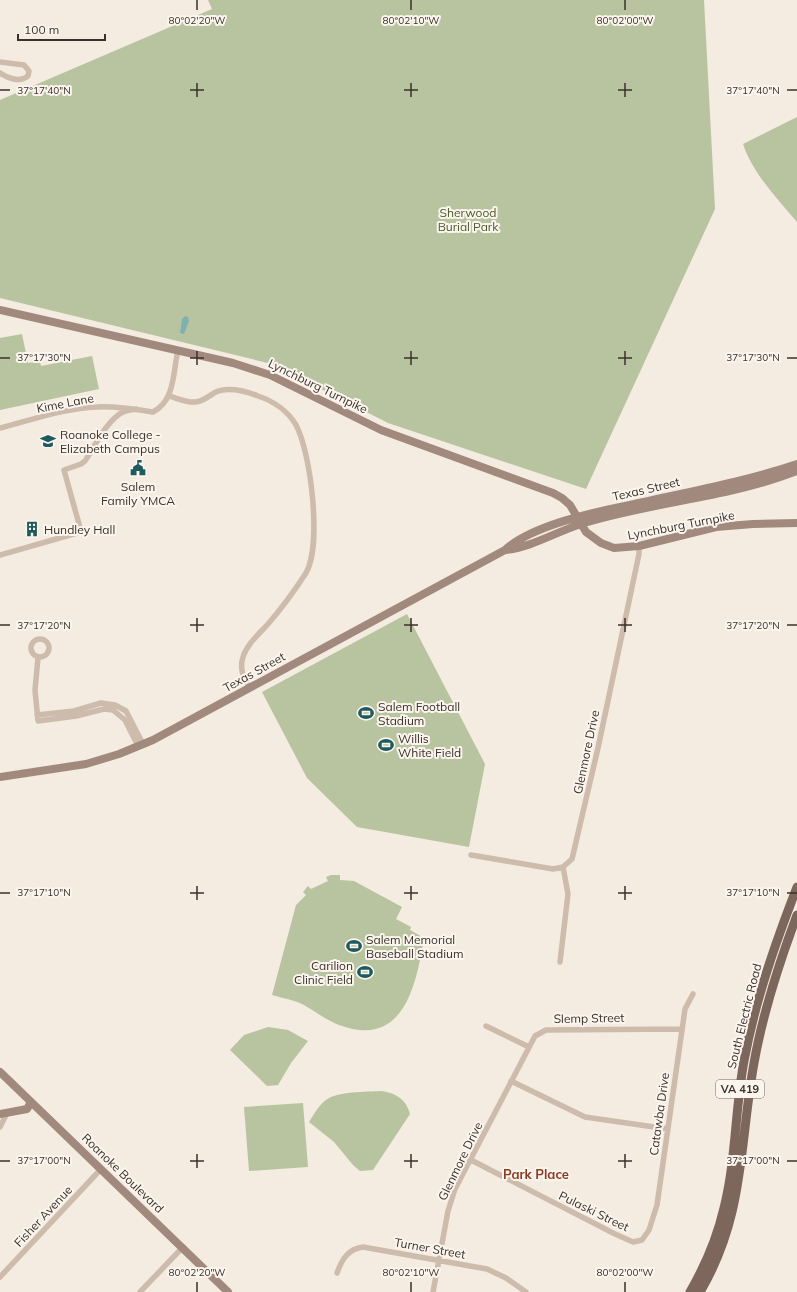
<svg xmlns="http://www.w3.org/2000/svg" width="797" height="1292" font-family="Mulish,sans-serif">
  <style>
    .green { fill: #b8c4a0 }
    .water { fill: #7fb0b2 }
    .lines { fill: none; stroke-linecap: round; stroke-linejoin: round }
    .street { stroke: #cdbbac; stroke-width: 5.5 }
    .secondary { stroke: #a18a7d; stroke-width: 8 }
    .primary { stroke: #7d675c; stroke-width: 9 }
    .ticks { fill: none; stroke: #3b302b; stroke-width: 1.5 }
    .labels { text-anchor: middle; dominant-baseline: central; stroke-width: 4; stroke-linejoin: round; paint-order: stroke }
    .shield { fill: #fbf5ee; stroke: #756b66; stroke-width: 1 }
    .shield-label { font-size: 11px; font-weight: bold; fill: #3b302b }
    .park-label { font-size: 12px; fill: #4a5a2e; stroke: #fbf5ee }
    .street-label { font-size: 12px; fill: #3b302b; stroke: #fbf5ee }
    .poi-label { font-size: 12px; fill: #3b302b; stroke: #fbf5ee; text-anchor: start }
    .neighbourhood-label { font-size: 13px; font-weight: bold; fill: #8c3b22; stroke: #fbf5ee }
    .ticks-label { font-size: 10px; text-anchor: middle; fill: #3b302b; stroke: #fbf5ee; stroke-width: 4; stroke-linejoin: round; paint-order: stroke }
  </style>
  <rect width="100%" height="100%" fill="#f4ebe1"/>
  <path class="green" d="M208 0H704L715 209 586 489 388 423 272 364 0 298V100L212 9Z
    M797 117V222C777 198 753 174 743 144Z
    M22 334 28 363 40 361 41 366 92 356 99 389 0 410V338Z
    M407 614 485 764 469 847 357 827 307 778 262 692Z
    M331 875H340V880L354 881 402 907 396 919 411 927 410 930 424 938C416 985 404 1049 339 1025 326 1020 316 1012 304 1005 295 1000 282 998 272 995L296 905 306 895 303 892 308 886 311 889 328 881 326 877Z
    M268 1027 288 1030 308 1041 291 1063 278 1085 267 1086 230 1050 244 1035Z
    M381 1091C396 1093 406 1099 410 1114L373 1170 360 1171 353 1165 334 1142 309 1122C314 1114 319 1105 326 1100 337 1091 367 1092 381 1091Z
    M303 1103 308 1167 249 1171 244 1107Z"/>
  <path class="water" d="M185 316 188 317 189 321 184 334 180 333 182 319Z"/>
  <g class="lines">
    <path class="street" d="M0 62 24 65 29 71 28 76C20 83 7 78 0 73
      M169 396C177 398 187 403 196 402 203 401 208 397 214 393 227 386 245 391 258 396 273 401 288 411 296 425 311 453 322 545 306 573 295 590 281 609 268 624 259 634 247 644 243 657 239 669 244 679 250 688
      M0 428C32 420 64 408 97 407 116 406 134 409 153 412 175 401 173 372 178 350
      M0 555 77 533 80 529 79 524 64 470 81 464 85 461C95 446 107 420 123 412 127 410 132 410 136 409
      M31 648a9 9 0 1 1 18 0a9 9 0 1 1-18 0Z
      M38 658 35 690 38 721 76 716 104 709 113 710 125 720 138 746
      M37 715 74 711 101 703 115 705 126 711 143 744
      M471 855 553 869 563 867 572 859 598 748 639 554V546
      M560 962 568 894 563 867
      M486 1026 529 1047
      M511 1081 585 1117 668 1129
      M0 1127 7 1113
      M471 1160 615 1234 633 1242 642 1240 649 1230 657 1205 685 1009 693 994
      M337 1273C342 1259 348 1249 363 1247L487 1269 506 1278 526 1292
      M0 1277 101 1169
      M140 1292 183 1247
      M433 1292 448 1211 455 1189 535 1036 546 1030 682 1029"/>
    <path class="secondary" d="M0 310 233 363 270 375 381 430 553 493 562 498 570 505 586 532 601 543 614 548 639 546 716 527 753 524 797 523
      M506 550C532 547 556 532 581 524 651 502 728 498 797 471
      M0 777 86 764 119 754 153 740 505 550C531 526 590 513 625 506 682 493 741 483 797 464
      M0 1072 228 1292
      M0 1114 27 1109 31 1102"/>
    <path class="primary" d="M690 1292C705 1266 717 1238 724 1208 736 1161 735 1109 744 1061 755 1001 775 944 797 887
      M700 1292C745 1216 739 1146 754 1063 763 1012 779 963 797 915"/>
  </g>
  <path class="ticks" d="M197 0V10M411 0V10M625 0V10M197 83V97M411 83V97M625 83V97M0 90H10M190 90H204M404 90H418M618 90H632M787 90H797M197 351V365M411 351V365M625 351V365M0 358H10M190 358H204M404 358H418M618 358H632M787 358H797M197 618V632M411 618V632M625 618V632M0 625H10M190 625H204M404 625H418M618 625H632M787 625H797M197 886V900M411 886V900M625 886V900M0 893H10M190 893H204M404 893H418M618 893H632M787 893H797M197 1154V1168M411 1154V1168M625 1154V1168M0 1161H10M190 1161H204M404 1161H418M618 1161H632M787 1161H797M197 1282V1292M411 1282V1292M625 1282V1292"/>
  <defs>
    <symbol id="university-bare" viewBox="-9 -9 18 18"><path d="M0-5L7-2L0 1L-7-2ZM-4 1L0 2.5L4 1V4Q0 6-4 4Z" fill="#1f5a5e" stroke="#fbf5ee" stroke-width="2.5" paint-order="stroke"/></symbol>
    <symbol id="civic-bare" viewBox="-9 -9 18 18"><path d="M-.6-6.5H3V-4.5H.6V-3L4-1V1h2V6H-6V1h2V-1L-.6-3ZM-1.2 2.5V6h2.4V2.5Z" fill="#1f5a5e" stroke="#fbf5ee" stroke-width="2.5" paint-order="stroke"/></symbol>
    <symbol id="building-bare" viewBox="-9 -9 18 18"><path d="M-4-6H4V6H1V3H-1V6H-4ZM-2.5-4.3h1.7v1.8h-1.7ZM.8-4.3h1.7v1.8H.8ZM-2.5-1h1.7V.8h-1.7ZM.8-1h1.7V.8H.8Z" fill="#1f5a5e" stroke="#fbf5ee" stroke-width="2.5" paint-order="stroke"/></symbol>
    <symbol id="stadium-bare" viewBox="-9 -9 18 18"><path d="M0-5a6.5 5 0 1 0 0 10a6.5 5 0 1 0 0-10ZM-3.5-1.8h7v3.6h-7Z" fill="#1f5a5e" stroke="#fbf5ee" stroke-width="2.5" paint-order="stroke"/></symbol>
  </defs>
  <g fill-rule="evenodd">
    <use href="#university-bare" x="37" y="430" width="22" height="22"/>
    <use href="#civic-bare" x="127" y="457" width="22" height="22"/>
    <use href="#building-bare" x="21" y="518" width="22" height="22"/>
    <use href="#stadium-bare" x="355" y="702" width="22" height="22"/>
    <use href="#stadium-bare" x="375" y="734" width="22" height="22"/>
    <use href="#stadium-bare" x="343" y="935" width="22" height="22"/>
    <use href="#stadium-bare" x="354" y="961" width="22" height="22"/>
  </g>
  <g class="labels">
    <rect class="shield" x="716" y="1080" width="48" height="18" rx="3"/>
    <g class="shield-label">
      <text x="740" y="1089">VA 419</text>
    </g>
    <g class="park-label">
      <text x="468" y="212">Sherwood<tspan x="468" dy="14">Burial Park</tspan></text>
    </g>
    <g class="street-label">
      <text transform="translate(318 386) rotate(26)">Lynchburg Turnpike</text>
      <text transform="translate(65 403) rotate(-11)">Kime Lane</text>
      <text transform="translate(646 489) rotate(-13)">Texas Street</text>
      <text transform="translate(681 525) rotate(-11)">Lynchburg Turnpike</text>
      <text transform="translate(254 672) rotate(-29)">Texas Street</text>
      <text transform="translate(586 752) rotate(-78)">Glenmore Drive</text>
      <text transform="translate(744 1016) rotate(-76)">South Electric Road</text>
      <text transform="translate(589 1018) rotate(-1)">Slemp Street</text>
      <text transform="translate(659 1114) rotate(-82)">Catawba Drive</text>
      <text transform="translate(460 1161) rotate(-64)">Glenmore Drive</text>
      <text transform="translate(123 1173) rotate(44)">Roanoke Boulevard</text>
      <text transform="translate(594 1211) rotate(26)">Pulaski Street</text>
      <text transform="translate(43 1216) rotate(-47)">Fisher Avenue</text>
      <text transform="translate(430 1248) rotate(10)">Turner Street</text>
    </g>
    <g class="poi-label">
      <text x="60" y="434">Roanoke College -<tspan x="60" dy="14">Elizabeth Campus</tspan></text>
      <text x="138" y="486" text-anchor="middle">Salem<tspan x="138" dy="14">Family YMCA</tspan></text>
      <text x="44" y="529">Hundley Hall</text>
      <text x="378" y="706">Salem Football<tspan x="378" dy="14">Stadium</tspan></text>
      <text x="398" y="738">Willis<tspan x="398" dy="14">White Field</tspan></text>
      <text x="366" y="939">Salem Memorial<tspan x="366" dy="14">Baseball Stadium</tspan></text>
      <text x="353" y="965" text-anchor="end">Carilion<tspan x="353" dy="14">Clinic Field</tspan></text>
    </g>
    <g class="neighbourhood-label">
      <text x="536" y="1174">Park Place</text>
    </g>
  </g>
  <g class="ticks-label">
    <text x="197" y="24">80°02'20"W</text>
    <text x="411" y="24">80°02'10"W</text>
    <text x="625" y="24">80°02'00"W</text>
    <text x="44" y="94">37°17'40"N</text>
    <text x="753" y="94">37°17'40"N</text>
    <text x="44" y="361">37°17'30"N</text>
    <text x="753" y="361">37°17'30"N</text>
    <text x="44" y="629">37°17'20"N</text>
    <text x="753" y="629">37°17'20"N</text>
    <text x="44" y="896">37°17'10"N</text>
    <text x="753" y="896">37°17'10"N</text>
    <text x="44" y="1164">37°17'00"N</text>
    <text x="753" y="1164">37°17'00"N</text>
    <text x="197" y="1276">80°02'20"W</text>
    <text x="411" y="1276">80°02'10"W</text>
    <text x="625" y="1276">80°02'00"W</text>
  </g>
  <path d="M18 34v6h87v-6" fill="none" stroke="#3b302b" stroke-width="2"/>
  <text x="24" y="34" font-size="12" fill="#3b302b" stroke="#fbf5ee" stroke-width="3" paint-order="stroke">100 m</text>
</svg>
